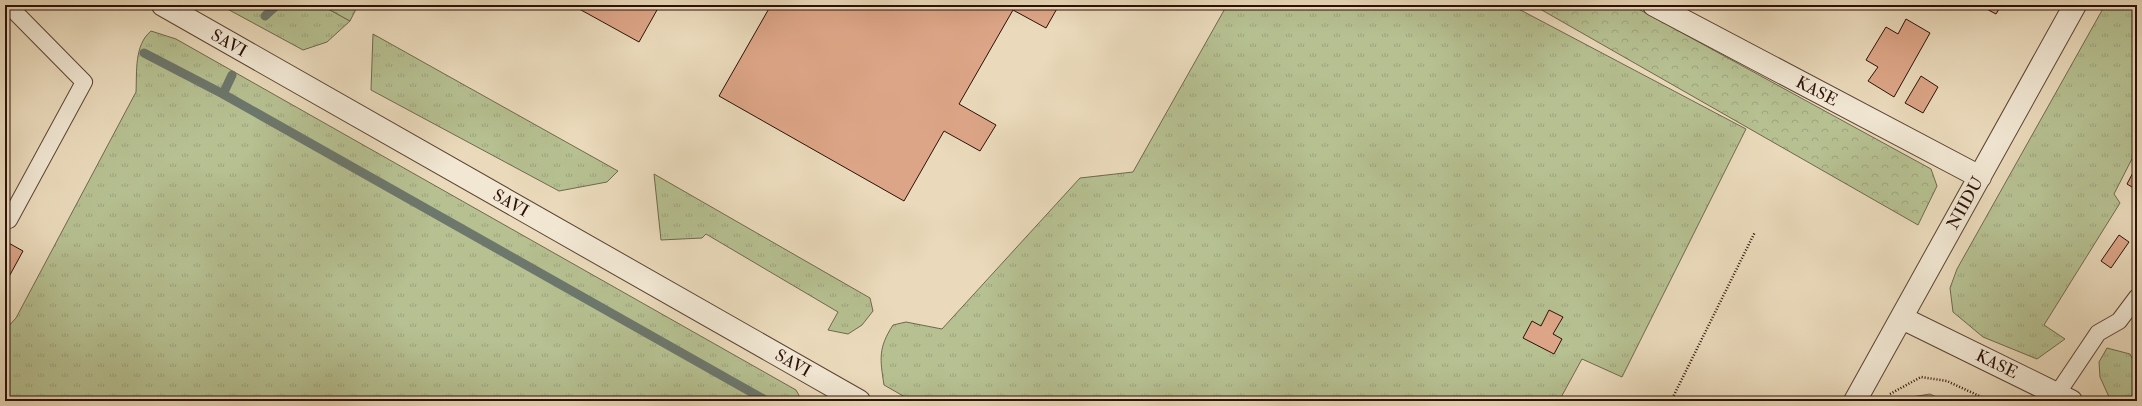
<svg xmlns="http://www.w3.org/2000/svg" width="2142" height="406" font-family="'IM FELL Double Pica',serif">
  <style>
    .grass { fill: url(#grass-tufts); stroke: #71684c }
    .forest { fill: url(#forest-crowns); stroke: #71684c }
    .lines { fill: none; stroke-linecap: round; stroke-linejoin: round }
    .stream { stroke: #6d776c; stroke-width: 9 }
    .building { fill: #dca587; stroke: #2c1107 }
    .service-casing { stroke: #5c4334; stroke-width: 18 }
    .minor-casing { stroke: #5c4334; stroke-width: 24 }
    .tertiary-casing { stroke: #5c4334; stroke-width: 24 }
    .path { stroke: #2c1107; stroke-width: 2.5; stroke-dasharray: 1 2; stroke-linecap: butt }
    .service { stroke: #f1e7d3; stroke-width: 16 }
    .minor { stroke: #f1e7d3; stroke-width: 22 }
    .tertiary { stroke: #f1e7d3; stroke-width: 22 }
    .labels { text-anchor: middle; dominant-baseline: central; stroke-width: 3; stroke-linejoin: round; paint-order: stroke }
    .street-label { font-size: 17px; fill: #2c1107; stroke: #f1e7d3 }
  </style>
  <defs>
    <pattern id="grass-tufts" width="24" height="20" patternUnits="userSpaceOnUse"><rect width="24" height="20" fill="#b6c091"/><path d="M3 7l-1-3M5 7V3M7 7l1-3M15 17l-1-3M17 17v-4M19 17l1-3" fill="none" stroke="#9da47c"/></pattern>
    <pattern id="forest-crowns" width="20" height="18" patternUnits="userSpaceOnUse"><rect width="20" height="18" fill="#b6c091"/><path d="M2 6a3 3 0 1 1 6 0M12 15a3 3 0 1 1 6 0" fill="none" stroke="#9da47c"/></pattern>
  </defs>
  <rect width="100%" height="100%" fill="#eadabb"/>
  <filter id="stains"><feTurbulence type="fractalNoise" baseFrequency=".005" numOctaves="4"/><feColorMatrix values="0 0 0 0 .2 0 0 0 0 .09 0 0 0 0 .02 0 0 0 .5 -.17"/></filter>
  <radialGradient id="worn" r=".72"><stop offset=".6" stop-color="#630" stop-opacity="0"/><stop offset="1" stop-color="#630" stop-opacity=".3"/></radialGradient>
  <path class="grass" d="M220 5H321L350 21 327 42 303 50Z
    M1227 5H1511L1746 129 1622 377 1582 359 1559 401H912L884 385C880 359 878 348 893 325L906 322 942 329 1080 178 1133 172Z
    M2105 5H2137V149L2114 194 2120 203 2044 325 2065 339 2037 359 1983 337 1953 312 1950 288 1957 269Z
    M151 31 176 39 796 390 802 401H5V330L16 318 136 92C137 72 134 45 151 31Z
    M373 34 618 171 607 182 559 191 371 90Z
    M654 174 870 298 873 311 862 325 848 334 828 330 838 312 706 234 702 238 661 240Z
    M2107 348 2130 354 2137 368 2135 390 2137 391V401H2117L2109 397 2100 377 2099 362Z
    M1930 394 1945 401H1901L1905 398Z"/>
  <path class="forest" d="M321 5H358L350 21Z
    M1533 5H1631L1931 169 1937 186 1918 225Z"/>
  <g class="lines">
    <path class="stream" d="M265 16 277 5
      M144 53 223 94 767 401
      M223 94 232 75"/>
  </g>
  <path class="building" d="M572 5H648L657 10 639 42Z
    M771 5H1059L1046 28 1013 10 959 104 996 125 980 151 944 131 904 201 719 96Z
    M1979 5H2006L2005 8 2001 6 1996 14Z
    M1906 19 1930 33 1894 97 1868 81 1878 67 1866 60 1886 27 1898 34Z
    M1921 76 1938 87 1923 113 1905 103Z
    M2137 165V190L2127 184Z
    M2119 235 2129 242 2111 268 2101 261Z
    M5 241 23 251 5 284Z
    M1549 310 1563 317 1553 334 1562 339 1554 354 1523 338 1532 321 1541 326Z"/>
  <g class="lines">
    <defs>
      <path id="service" d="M5 218 9 220 84 82 12 9
        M2057 394 2098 333 2119 321 2137 297"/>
      <path id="minor" d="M1654 5 1980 177
        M1902 318 2071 401
        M1855 401 2075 5"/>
      <path id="tertiary" d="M163 5 859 401"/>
    </defs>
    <use href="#service" class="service-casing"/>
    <use href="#minor" class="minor-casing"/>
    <use href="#tertiary" class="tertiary-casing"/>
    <path class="path" d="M1890 394 1921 377 1947 381 1990 401
      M1671 401 1755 232"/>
    <use href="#service" class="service"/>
    <use href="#minor" class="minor"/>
    <use href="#tertiary" class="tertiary"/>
  </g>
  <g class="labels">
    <g class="street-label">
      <text transform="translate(229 43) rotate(30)">SAVI</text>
      <text transform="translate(1817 91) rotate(28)">KASE</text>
      <text transform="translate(511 203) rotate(30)">SAVI</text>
      <text transform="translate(1965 203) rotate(-61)">NIIDU</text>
      <text transform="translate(793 363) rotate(30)">SAVI</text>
      <text transform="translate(1997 364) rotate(26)">KASE</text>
    </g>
  </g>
  <rect width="2142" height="406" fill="none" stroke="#eadabb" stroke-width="20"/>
  <rect x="6" y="6" width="2130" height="394" fill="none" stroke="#2c1107" stroke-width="2"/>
  <rect x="10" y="10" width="2122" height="386" fill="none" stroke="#2c1107"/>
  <rect width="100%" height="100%" filter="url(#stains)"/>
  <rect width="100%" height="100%" fill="url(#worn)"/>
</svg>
